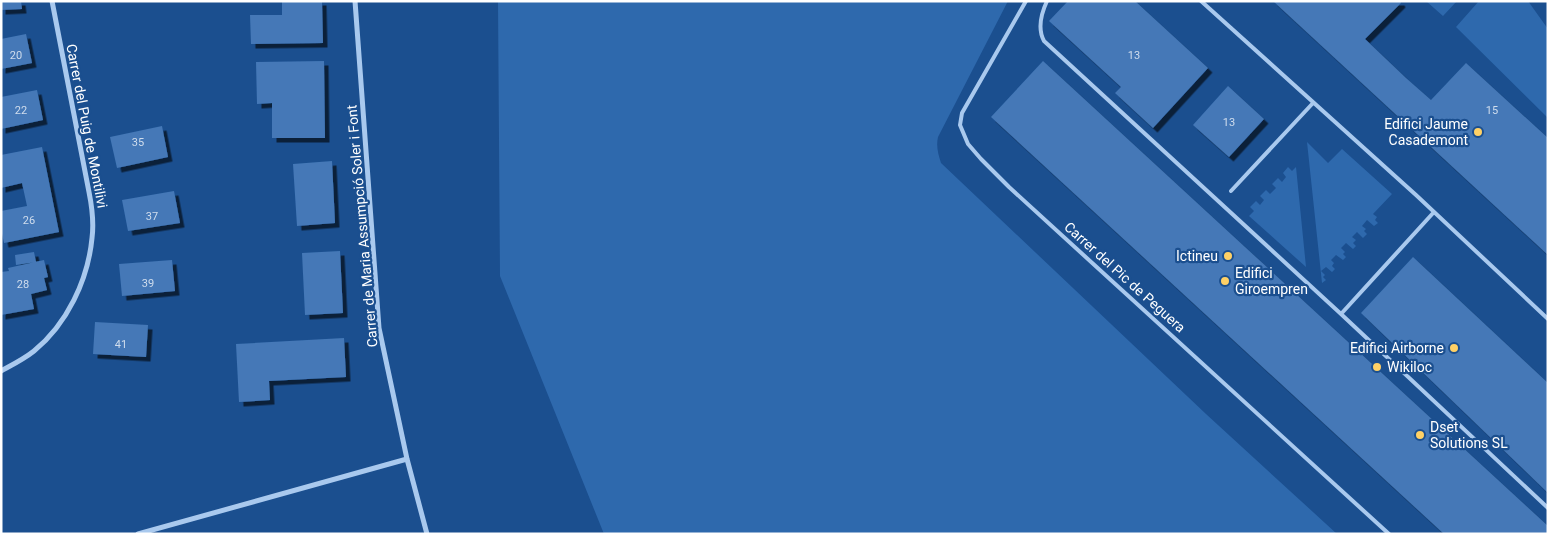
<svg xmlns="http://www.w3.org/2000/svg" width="1549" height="535" font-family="Roboto,sans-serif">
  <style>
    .green { fill: #2e69ad }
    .building { fill: #4478b7; filter: url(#shadow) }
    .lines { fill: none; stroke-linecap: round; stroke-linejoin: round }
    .lane { stroke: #a9c9ee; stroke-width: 4 }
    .street { stroke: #a9c9ee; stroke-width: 5 }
    .poi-dot { fill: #ffd166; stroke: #1b4f8f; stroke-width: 2 }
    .labels { text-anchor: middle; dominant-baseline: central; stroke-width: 4.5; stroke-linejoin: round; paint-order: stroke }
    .number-label { font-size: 11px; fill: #d0dded }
    .poi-label { font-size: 14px; fill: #fff; stroke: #1b4f8f; text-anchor: end }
    .street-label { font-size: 14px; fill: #fff; stroke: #1b4f8f }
  </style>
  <defs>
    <filter id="shadow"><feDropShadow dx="4.5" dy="4.5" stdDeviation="0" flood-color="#0009"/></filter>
  </defs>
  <rect width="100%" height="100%" fill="#1b4f8f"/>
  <path class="green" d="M498 1H1008L938 137C936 146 938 154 941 163L1206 414 1337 534H604L500 276Z
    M1426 1H1457L1443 16Z
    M1479 1H1528L1548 29V118L1456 27Z
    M1307 142 1328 163 1342 149 1392 194 1373 214 1377 217 1375 220 1378 223 1374 226 1367 220 1362 226 1366 229 1364 231 1367 234 1363 238 1357 232 1352 237 1356 240 1353 243 1356 246 1353 249 1346 243 1341 248 1345 252 1343 254 1346 257 1343 260 1336 255 1331 260 1334 263 1332 266 1335 269 1332 272 1326 267 1321 271 1325 275 1323 277 1326 280 1322 283Z
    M1288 167 1292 171 1296 167 1306 267 1249 216 1254 211 1250 207 1256 201 1260 205 1264 200 1260 196 1266 190 1270 194 1276 188 1272 184 1278 178 1282 182 1286 177 1283 173Z"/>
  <path class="building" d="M1 1H21L22 9 1 10Z
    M282 1H322L323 43 251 44 250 15H282Z
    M1068 1H1135L1208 68 1153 128 1115 93 1121 87 1049 21Z
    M1273 1H1400L1401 3 1365 39 1406 78 1431 100 1466 63 1548 138V255Z
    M26 34 32 63 1 69V39Z
    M324 61 325 138H272V103L257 104 256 62Z
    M1043 61 1548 526V534H1444L991 117Z
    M1228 86 1264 119 1229 157 1193 125Z
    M37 90 43 120 1 129V97Z
    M162 126 168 157 117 168 110 137Z
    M42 147 59 232 4 243 1 229V211L27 206 22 183 1 188V155Z
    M332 161 335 223 297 226 293 164Z
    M174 191 180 223 128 231 122 200Z
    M340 251 343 313 305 315 302 253Z
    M34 252 36 262 16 265 15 255Z
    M1413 257 1548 383V493L1361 313Z
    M44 260 48 277 44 278 47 290 31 294 34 309 1 315V272L9 271 8 268Z
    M172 260 175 291 122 296 119 264Z
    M95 322 148 325 146 357 93 354Z
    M344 338 346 377 269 381 270 400 239 402 236 344Z"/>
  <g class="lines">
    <path class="lane" d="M1026 1 962 113 960 125 968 144 981 159 1009 187 1389 534
      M1047 1C1041 14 1037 28 1044 41L1341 314 1434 212
      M1201 1 1416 195 1548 319
      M1231 191 1313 103
      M1341 314 1548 508"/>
    <path class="street" d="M355 1 379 328 407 459 427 534
      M1 371C12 365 24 359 34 351 67 324 88 280 92 238 94 223 92 207 89 192L52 1
      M138 534 407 459"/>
  </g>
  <g class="poi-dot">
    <circle cx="1478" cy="132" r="5"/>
    <circle cx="1228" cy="256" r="5"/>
    <circle cx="1225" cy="281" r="5"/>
    <circle cx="1454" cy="348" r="5"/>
    <circle cx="1377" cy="367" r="5"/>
    <circle cx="1420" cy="435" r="5"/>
  </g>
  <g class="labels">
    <g class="number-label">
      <text x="16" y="55">20</text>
      <text x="1134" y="55">13</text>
      <text x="21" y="110">22</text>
      <text x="1492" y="110">15</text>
      <text x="1229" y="122">13</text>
      <text x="138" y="142">35</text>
      <text x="152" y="216">37</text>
      <text x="29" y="220">26</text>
      <text x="148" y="283">39</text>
      <text x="23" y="284">28</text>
      <text x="121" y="344">41</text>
    </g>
    <g class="poi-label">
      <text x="1468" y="124">Edifici Jaume<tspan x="1468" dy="16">Casademont</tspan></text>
      <text x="1218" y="256">Ictineu</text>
      <text x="1235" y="273" text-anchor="start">Edifici<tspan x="1235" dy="16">Giroempren</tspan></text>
      <text x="1444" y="348">Edifici Airborne</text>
      <text x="1387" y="367" text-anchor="start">Wikiloc</text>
      <text x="1430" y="427" text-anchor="start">Dset<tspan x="1430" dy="16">Solutions SL</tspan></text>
    </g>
    <g class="street-label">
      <text transform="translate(87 126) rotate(79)">Carrer del Puig de Montilivi</text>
      <text transform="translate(362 226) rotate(-95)">Carrer de Maria Assumpció Soler i Font</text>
      <text transform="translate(1125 277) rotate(42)">Carrer del Pic de Peguera</text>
    </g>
  </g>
  <rect width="1549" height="535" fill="none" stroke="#ffffff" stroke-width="5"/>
</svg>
